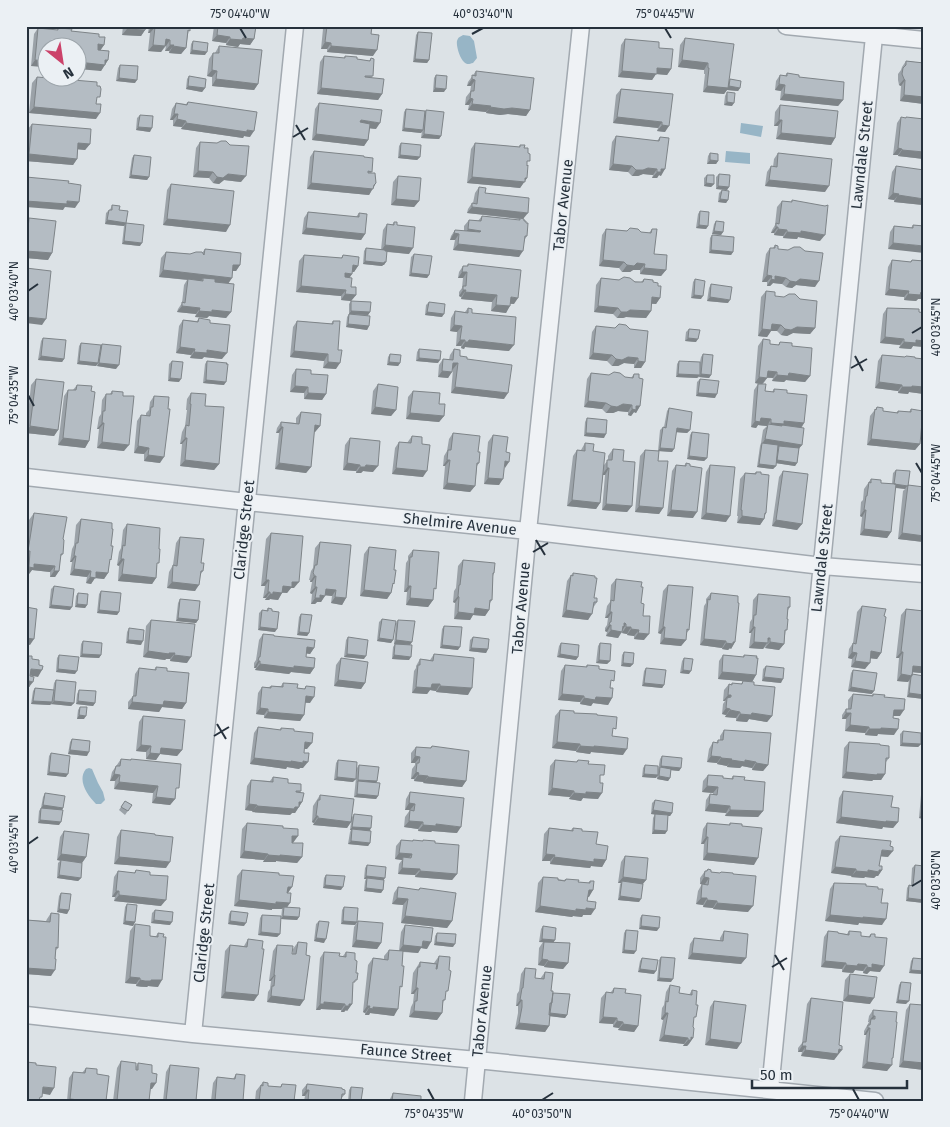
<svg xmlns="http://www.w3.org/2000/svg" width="950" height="1127" font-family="'Fira Sans',sans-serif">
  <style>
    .water { fill: #97b5c6 }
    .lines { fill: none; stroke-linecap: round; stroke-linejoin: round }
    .street-casing { stroke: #a2a9b0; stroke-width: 19 }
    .street { stroke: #eff2f5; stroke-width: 16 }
    .wall { fill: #9ba2a8 }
    .shaded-wall { fill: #7e8488 }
    .building { fill: #b4bcc3; stroke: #7e8488 }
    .ticks { fill: none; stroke: #26313c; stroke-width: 2 }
    .labels { text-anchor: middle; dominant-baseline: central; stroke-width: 4; stroke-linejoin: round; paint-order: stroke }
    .street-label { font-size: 15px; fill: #26313c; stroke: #ebf0f4 }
    .neatline { fill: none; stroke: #26313c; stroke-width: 2 }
    .ticks-label { font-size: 12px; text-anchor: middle; fill: #26313c }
  </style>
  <rect width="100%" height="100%" fill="#dce2e6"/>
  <path class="water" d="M463 35 470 36 474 41 477 58 473 63C469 64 467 65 464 62 460 59 456 46 457 41 458 37 460 37 463 35Z
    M741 123 763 126 761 137 740 133Z
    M726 151 750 153V164L725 162Z
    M89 768 92 769 98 783 103 792 105 800 101 804H96C87 795 77 780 86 769Z"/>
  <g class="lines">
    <defs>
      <path id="street" d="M786 26 924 40
        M26 477 247 502 528 531 822 566 924 574
        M26 1015 193 1034 477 1060 875 1101
        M193 1034 295 26
        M770 1090 875 26
        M473 1101 528 531 581 26"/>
    </defs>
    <use href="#street" class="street-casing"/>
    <use href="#street" class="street"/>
  </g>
  <path class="wall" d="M123 26H146L145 30 141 36 122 35Z
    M149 26H190L188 34 186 48 181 54 169 53V51H165L166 46 161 52 148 51 150 33H148Z
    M214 26H256L254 39 250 45 240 44 238 47 226 45V43L212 41Z
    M325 26H372L371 34 373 56 327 52V49H321L323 29Z
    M38 28 57 30 58 28 99 37 104 45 100 50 108 60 101 71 48 48V69L47 67 31 66 34 34Z
    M418 32 429 60 427 63 413 62 416 35Z
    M685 38 729 80 730 79 740 88 738 91 727 90 724 94 703 92 705 74H704V70L678 67 680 45Z
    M625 39 659 48 671 69 667 75 656 74 652 80 618 77 621 45Z
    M193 41 205 55 190 54 191 44Z
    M219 46 258 84 254 90 212 86V77L207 76 209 59 213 53H215Z
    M324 56 344 58 345 56 357 59 369 61 371 58 372 78 382 94 378 100 317 94 320 62Z
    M906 61 924 63V104L900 101 901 86 899 85 898 80V74L901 70 902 67Z
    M120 65 135 83 116 81 118 68Z
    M476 71 530 110 526 116 508 114 500 115 486 113V112L468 110 469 105H465L466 97 470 92 471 86H467L468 82Z
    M787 73 799 77 843 100 838 106 780 100 781 91 775 90 776 81 780 75 785 76Z
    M436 75 444 92H433L434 78Z
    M189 76 205 88 202 92 186 89 187 79Z
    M37 77 96 102V119L29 113 32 83Z
    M621 89 673 94 665 132 657 131 658 128 613 123 616 95Z
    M727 92 732 106 724 105 725 96Z
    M188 102 250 137 244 136 243 138 181 129 182 127 173 126V120H170L172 109 176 103 186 104Z
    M319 103 376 129 370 128 368 140 364 146 312 140 315 109Z
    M780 105 835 138 831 145 776 139 778 126H774L775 112Z
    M406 109 425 112 426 110 441 136 439 139 421 138 422 131 421 133 402 131 404 112Z
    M140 115 150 132 136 130 137 118Z
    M901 117 924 159 898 156V155H893L897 123Z
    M32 124 90 144 85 150 78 149 77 159 73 165 26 161V141L27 130Z
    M616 136 657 141 660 137 661 176 659 175 657 178H652L653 175 643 174 638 176H632L628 172 609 170 612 142Z
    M200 142 241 182 224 180 219 184 213 183 209 178 193 177 196 148Z
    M401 143 420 157 417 160 398 158 399 146Z
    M475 143 519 147 520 145 524 148 527 166V178L520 188 467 183 471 149Z
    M314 151 364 157 376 183 369 195 307 189 310 157Z
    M710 153 718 161 716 164H707L708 156Z
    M778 153 825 192 765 186 767 172 771 166 773 167 774 159Z
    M134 155 149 177 147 180 129 178 132 158Z
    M896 166 923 205 894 202V200L888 199 892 172Z
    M719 174 729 187 727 190 716 189V177Z
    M707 175 714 184 711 187 704 186V178Z
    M398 176 419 201 414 207 391 205 393 182Z
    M171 184 226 232 163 225 167 190Z
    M479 187 485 193 524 219 526 223 527 236 525 239 519 257 453 250 455 240H450L451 236 455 230 464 231V226L469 220 478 221 482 216 518 220 519 219 467 213 468 209 472 203H473L475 193Z
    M722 190 728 200 726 203 718 202 719 193Z
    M792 200 820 241 798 237 797 239 783 238V236L774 235V233H771L772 230 775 225 777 207 782 201 791 202Z
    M112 205 119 210 126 223 124 226 105 224 106 213 109 210H110Z
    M700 211 708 226 706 229 696 228 698 214Z
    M308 212 356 217 359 213 365 234 361 240 302 234 304 218Z
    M29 218 52 253 48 260 26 258V223Z
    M716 221 723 232 721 235 712 234 714 224Z
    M394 222 397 225 409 254 387 252 384 265H383L382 266 363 264 364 251 366 248 381 250 383 230 387 224 392 225Z
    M126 223 140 246 122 244 124 226Z
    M913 225 924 226 888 249 890 232 894 226 911 228Z
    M606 229 649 233 652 229 654 254 666 270 661 276 640 274V270H633L630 272H622L619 268 599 266 602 235Z
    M712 235 733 252 731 255 709 253 710 238Z
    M775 245 778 249 815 287 796 285 792 288 786 287 782 284 773 283 770 286H767V282H762L766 254 770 248H773Z
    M205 249 240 265 236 271H233L228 283 231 312 226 318 209 316 207 318 195 317 196 314 177 312 178 309 182 303 184 285 187 280 159 277 161 258 166 252 190 254 202 253Z
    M414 254 429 275 427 278 409 276 411 257Z
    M304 255 341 258 343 255 358 266 354 272H352V274L349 278 351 287 356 295 351 301 341 300V296L296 292 299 261Z
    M892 260 910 262 912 260 924 261V299H918L916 301 904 300V297L885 295 888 267Z
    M468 264 514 304H510L506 313 491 311 492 302 461 299V297L459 296V292L462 288 463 278H458L459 272 463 266H467Z
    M601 278 641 282 644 279 653 282 658 286 660 298 656 304H651V311L646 318 626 317 623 318H617L613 314 594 312 596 285Z
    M695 279 701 299 691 298 693 282Z
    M711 284 728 303 707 301 709 288Z
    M766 291 775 296 815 328 810 334 793 333 787 336 781 335 777 331H771L767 337 758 336 761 297Z
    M351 301 370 312 368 315 369 326 367 330 346 327 347 317 349 314V304Z
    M429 302 442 317 425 315 426 305Z
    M468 308 472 313 509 351 465 347 464 349 461 348V346H456L457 332 450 331 451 318 455 311 465 312Z
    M887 308 924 313V347L913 346 911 349 899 348 900 345 880 343 883 314Z
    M199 318 210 323 222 359 204 357 202 359 190 358 191 355 176 353 179 326 183 320 197 321Z
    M297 321 331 324 333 321 336 369 323 368 324 361 290 357 293 327Z
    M596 326 645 362 641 368H634V364L624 363 618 366H612L607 361 589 359 592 332Z
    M689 329 696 342 685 341 686 332Z
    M43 338 64 359 62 362 38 360 41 341Z
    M763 339 770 344 778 345 780 342 792 346 810 376 805 382 786 380 784 382 772 381 773 378H767L763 384 765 391 772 392 774 389 787 393 804 423 802 427V445L799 448 797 463 795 466 776 463V466L773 469 757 467 760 446 761 443 763 430 767 426 758 425 756 428 751 427 754 390 758 384 755 383 758 346Z
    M81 343 100 346 102 344 116 369 97 366 98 364 96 366 77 364 79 346Z
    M419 349 438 363 416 361 417 352Z
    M454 349 460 356 467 359 504 399 451 393 453 369 448 378 438 377 439 365 443 359 449 360 450 355Z
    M390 354 400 363 398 366 387 365 388 357Z
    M703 354 711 375 709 378 699 377 697 378 676 377 677 364 679 361 700 362 701 357Z
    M882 355 905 357 906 356 915 358 924 359V394L909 392 908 394 898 393V391L875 388 878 361Z
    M172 361 179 382 168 381 169 364Z
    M207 361 224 385 203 383 205 364Z
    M296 369 311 374 326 394 322 400 304 399V393L290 392 292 375Z
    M591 373 631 378 634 374 639 378 640 406 636 413 634 412 631 416 628 415V412L618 411 613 413H606L602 409 584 407 587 379Z
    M36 379 58 430 54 436 26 433 31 385Z
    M700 379 715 398 696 396 697 382Z
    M378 384 396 410 391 416 371 414 373 391Z
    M77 385 89 441 85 448 58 445 64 396 68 390H73Z
    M112 391 124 451 97 448 99 429H97L99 417 101 414 102 400 106 394H110Z
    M413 391 439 404 444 416 439 422 406 419 408 397Z
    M191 393 205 406 219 464 214 470 180 466 182 444H180L182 432 185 426 187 410H186L187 399Z
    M154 396 160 463 144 461V454L134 453 137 421 141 415 146 416V413L149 410 150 402Z
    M877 407 883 411 896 413 898 411 909 412 911 409 920 444 915 450 867 445 870 416Z
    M669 408 690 430 687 433 676 432 672 452 659 451 658 461 663 508 659 514 635 512 640 456 645 450 658 451 660 430 663 427H664L667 411Z
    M301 412 320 426 315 432H314L311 467 306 473 275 469 279 433H276L277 428 281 422 296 423V418Z
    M587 418 604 438 584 436 585 422Z
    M692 432 707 458 704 461 687 459 690 435Z
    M453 433 478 452 479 463 477 466 475 486 470 492 443 489 445 466H443L444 456 447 451 449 439Z
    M493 435 504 468 499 485 484 484 488 442Z
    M412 436 422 444 423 477 392 474 395 448 399 442 407 443Z
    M350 438 373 472 363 471 361 473H356V471L343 470 345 445Z
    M585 443 593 451 604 465 608 460V456L613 449 623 461 632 506 627 512 602 510 605 475H603L600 503 596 509 567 506 573 456 577 450H581Z
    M686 463 693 518 667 516 672 471 676 465 684 466Z
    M710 465 726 522 701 519 706 472Z
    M896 470 908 485 923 542 898 539 903 491 905 489 895 488 891 532 887 538 860 535 862 517 860 516 861 502 863 500 864 489 871 479 881 483 892 484 893 473Z
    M783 471 802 524 797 530 772 526 779 477Z
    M756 472 766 513 765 515 764 519 760 525 737 523 738 516H737L740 479 745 473H755Z
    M34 513 63 539V554L60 557 59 571 55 577H50V572L32 570 29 574H26V542L29 520Z
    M81 519 109 563 108 573 104 579 95 578 91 584 86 583 87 577 70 575 72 562H70L72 549 74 545 76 525Z
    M127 524 157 566 156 578 152 584 118 581 119 566 117 565 119 552 121 548 123 530Z
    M271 533 294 588H291L287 593H282L278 600 270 599 269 600H265L266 598H263L265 586H261L266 539Z
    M180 537 201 563 203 571 200 575 195 591 167 588 169 572 173 565 176 543Z
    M320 542 346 598 342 605 331 603 332 596 325 595 321 602H317L315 604H311L312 594 310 593 312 582H310V580H309L311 571 313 568 315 548Z
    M369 547 392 586 391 593 387 599 360 596 364 554Z
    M413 550 433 600 428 607 406 605 407 592H404L406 563 408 560V556Z
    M463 560 494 573 493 576 492 600 490 603 489 610 485 616 473 615 470 620 454 619 455 603 453 602 454 591 456 588 458 566Z
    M573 573 597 602 593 608 588 620 562 617 567 581 571 575H572Z
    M616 579 641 603 644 640 634 639V636L627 635V634L622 633V632L618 638 606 636 607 632 605 631V628L607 625 608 618H605L607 606 610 602 611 585Z
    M668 585 689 630 686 634V640L681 646 660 644 661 634 658 633 663 591Z
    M54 586 70 610 49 608 51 589Z
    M101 591 119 612 117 615 97 613 99 594Z
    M78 593 87 605 85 608 75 607 76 596Z
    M711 593 735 642 731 649 730 648 728 650 722 649V648L700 645 704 606 706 603V599Z
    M758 594 790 607 788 610 784 644 779 650 765 648 766 646 763 649 749 648 751 633H749L750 622 752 619 753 600Z
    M180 599 198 620 196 623 176 621 178 603Z
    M862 606 884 616 881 653 877 659 870 658 865 669 851 667 852 659 848 658 849 649 853 643 857 612Z
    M268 608 272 611 275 632 258 630 259 613 262 610 266 611Z
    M906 609 924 611V670L921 673 913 672 912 674 924 676V699L907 697 909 680 908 682 897 681 899 658H896L901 615Z
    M301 614 309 633 307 636 297 635 299 617Z
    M382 619 393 640 391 643 377 641 379 622Z
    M151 620 187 663 170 661V659H166L165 660 143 657 146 626Z
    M398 620 410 645 409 660 392 659 393 647 395 644H399H394L396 623Z
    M444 626 458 650 440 648 442 629Z
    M129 628 141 645 126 643 127 632Z
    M263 634 314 648 310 654 306 653V657L314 668 310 674 291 672 289 674 255 670 256 668H254V663L256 660 259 640Z
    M348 637 364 659 344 657 346 640Z
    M473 637 488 649 486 653 469 651 470 640Z
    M83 641 101 655 99 658 80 657 81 644Z
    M561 643 578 657 576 660 557 657 559 646Z
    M600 643 610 661 607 664 596 663 598 646Z
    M624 652 633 664 630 667 621 666 622 655Z
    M434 654 468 695 436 692V691L430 690 427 694 412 693 414 671 416 668V666L420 659 430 660Z
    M59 655 75 674 56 672 57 658Z
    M723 655 743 657 744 655 756 675 752 682 718 679 719 661Z
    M341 658 365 683 361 689 334 686 336 665Z
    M684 658 689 674 680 673 682 661Z
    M565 665 586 667 587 665 599 669 610 686 612 698 608 705 593 703 591 706 580 704V702L558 700 561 671Z
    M766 666 781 683 762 681 763 669Z
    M156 667 167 671 186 703 182 709 162 707 159 712 128 709V702L133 696 135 674 139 668 154 670Z
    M646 668 664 685 662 688 642 686 644 671Z
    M853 670 872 694 848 691 851 673Z
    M56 680 74 703 71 706 51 704H52L50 705 31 704 33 691 35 688 53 690 54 683Z
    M743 681 754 685 772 716 767 722 749 719 747 722 736 721V718L725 717 726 715 722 714 723 704 725 701H723L724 690 729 684 731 685 732 683 741 684Z
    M283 683 297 688 304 689 306 686 310 703H305L304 715 300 721 264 718V715L256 714 258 693 262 687H269L271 686H281Z
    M79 690 95 703 93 706 76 704 77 694Z
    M853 694 872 695 873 694 884 697 900 716H893L894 735 878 734 877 736 865 735V733L845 731 846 719H842V715L846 709H848V700Z
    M80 707 84 719H77L78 710Z
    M560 710 574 713 597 715 612 734V736L623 755 591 752 590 754 576 752V751L552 748 555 716Z
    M143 716 182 750 177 756 160 754 156 760 146 759V752L136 751 139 722Z
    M258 727 280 730 281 728 307 749H304L303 768H300L299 769 287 767 286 769 250 764 254 733Z
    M724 730 768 765 763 771 752 770V768L742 766 740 768 727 767V766L717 764V763L707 762 709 749 713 742 716 743 718 740H720V736Z
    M903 731 921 744 918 747 900 746V734Z
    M924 731V747H922Z
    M72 739 87 756 68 754 70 742Z
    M849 742 880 745 889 758 886 762 885 774 881 780H873L872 781 842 778 844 748Z
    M432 746 466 781 462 787 423 783 424 782 414 781V779H411L412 769 415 765V763H411V753L416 747 430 748Z
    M51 753 66 777 47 775 49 756Z
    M662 756 681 768 679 771 671 770 670 778 668 781 657 779V775L656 778 642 777 643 768 645 765 658 770 660 759Z
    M121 759 130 760 131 759 176 793 175 799 170 805 152 803 153 793 114 789 115 781H110L112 772Z
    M338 760 353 782 334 780 336 763Z
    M555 760 576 762 578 760 588 764 600 781 598 799 583 798 581 801 569 799 570 797 548 795 550 766Z
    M359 765 377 781 376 783 378 796 376 799 354 797 357 768Z
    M708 775 723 778 731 779 733 776 744 780 763 811 758 817 725 816 726 813 705 811 706 800 710 794H713V793L702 792 703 781Z
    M273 777 288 783 301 791 300 792 302 802 295 813H292L290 815 252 812 253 811 245 810 247 786 251 780 270 781Z
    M843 791 891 807 898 822 893 828 883 827 882 829 836 823 839 798Z
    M410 792 457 833 432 831 431 832 418 831V829L404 827 405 817 410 810H405L406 799Z
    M923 792 924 819 919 818 921 795Z
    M45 793 63 808 62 810 59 825 38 823 39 811 41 808 43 797Z
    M320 795 352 817 354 814 370 830V843L368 846 348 844 350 832 351 830H350L351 822 347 828 313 825 314 823 312 822 313 806Z
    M655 800 672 813 670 816H668L667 831 665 834H652L653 818 655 814 659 815 651 814 652 803Z
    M125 801 132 805 125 815 119 810Z
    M247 823 283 828 302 857 297 863 276 861V862H263L264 860 240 858 242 829Z
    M707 823 729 825 730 823 742 826 754 865 703 860 704 844H701L703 829Z
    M549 828 571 830 573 828 582 831 596 844 606 860 602 867 591 866 590 868 550 864V861H542L544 834Z
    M121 830 166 868 114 864 117 837Z
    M64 831 86 857 82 863 81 878 78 881 57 878 58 863 60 861 57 860 60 837Z
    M840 836 888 857 881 856 879 866 882 870 878 876H876L874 878 865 877 864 878 851 877 852 876 831 873 835 842Z
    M401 840 412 841 413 840 423 841V840L435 843 457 874 452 880 415 877V875L398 874 399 864 402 860 395 859 396 846Z
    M625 856 646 880 643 884 639 902 618 900 620 884 621 883H618L621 862Z
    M367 865 384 880 383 890 381 893 364 891 365 881 366 879H364L365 868Z
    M915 865 924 903 906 901 907 888 909 885H911L912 868Z
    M708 869 711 872 720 873 721 872 733 874 748 912 713 909V908L703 907V905L696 904 698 891 702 884 705 885 700 884V878L705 871H706Z
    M136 870 161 906 114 901 115 897H112L114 877 118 871 134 873Z
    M242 870 279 875 288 893 287 907 299 917 297 920 281 919 282 909H272V910L234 906 237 876Z
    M326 875 341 890 323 888 324 878Z
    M543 877 564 880 566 879 578 882 588 883 590 881 593 890 588 897 587 901 591 915H583L582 917 573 916 572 917 535 912 538 883Z
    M834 883 866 886 881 903 882 925 859 923 858 925 825 921 830 889Z
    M398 887 418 890 420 888 452 921 447 928 401 923 403 905 392 904 394 893Z
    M61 893 69 910 67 914 57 912 59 896Z
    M127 904 135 922 133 926 123 924 125 907Z
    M344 907 357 922 355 925 341 924 342 910Z
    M155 910 170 925 151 923 152 913Z
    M231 911 244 926 228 924 229 914Z
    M51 913 58 948 56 950 55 959 51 976 26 974V921L27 920 46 921 47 919Z
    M262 915 280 934 277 937 258 935 260 918Z
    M642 915 657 931 639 929 640 918Z
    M319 921 324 943 314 941 316 924Z
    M358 921 381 943 377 949 352 947 354 927Z
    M135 924 150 936H156L158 933V987L148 986 147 987H141L136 986V984L125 983 130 931Z
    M405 925 427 949 421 948 418 953 403 952 400 990 394 1016 370 1013 369 1015H365V1013L363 1012 368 965 373 958 384 959V956L389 950 399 951 401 932Z
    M543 926 568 963 563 969 544 967V966L538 965 539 948 543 942H539L541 929Z
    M626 930 634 954 622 953 624 933Z
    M724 931 746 958 741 964 688 959 690 944 694 938 720 941V938Z
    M828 931 838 933 847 934 849 931 861 936 868 937 871 934 875 937 880 972 870 971 867 974 863 973V971L855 970 853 973 842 972V969L821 967 824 937Z
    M437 933 453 947 434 945 435 936Z
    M248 939 254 1001 221 998 225 951 230 945 244 946Z
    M298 942 300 1006 267 1002 268 992 270 989 271 981H269L273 951 277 945 293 954V949Z
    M324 952 339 956H343L346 952 353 987 352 1004 347 1011 346 1010 344 1012H341V1010L321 1009 320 1010H316L320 958Z
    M439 956 445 996 443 1003 442 1013 437 1020 409 1017 411 1007 413 1003 414 994H411L413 973 420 962 434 963Z
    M661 957 671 982 657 981 659 960Z
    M642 958 654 974 638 972 640 961Z
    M913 958 923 974 909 973 911 961Z
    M525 968 535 978 540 979 545 972 551 991 567 1015 565 1018 550 1016 549 1026 545 1032 515 1029 518 1013V1006H516L517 994 519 991 521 974Z
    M850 974 870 1004 843 1001 845 980Z
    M901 982 906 1004 896 1003 899 985Z
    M670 985 679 993 689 995 692 990 693 1038 687 1046H683L684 1044 659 1041 663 1020 661 1019 662 1008 664 1005 666 992Z
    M614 988 625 993 638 1026 634 1032 618 1030 619 1028 613 1027V1024L599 1023 601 998 606 992H611Z
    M811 998 837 1056 834 1060 801 1056 802 1052H798V1048L802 1043 807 1004Z
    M714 1001 737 1049 705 1045 710 1007Z
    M910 1004 922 1018H924V1070L899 1067 906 1010Z
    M873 1010 892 1060 887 1071 862 1068 866 1035H864V1031L869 1022H868L869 1016Z
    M121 1061 136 1067 138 1063 152 1073V1089H150L149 1101H113L117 1068Z
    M170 1065 196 1101H163L166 1072Z
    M86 1068 97 1074 106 1101H67L69 1078 73 1072 82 1073Z
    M236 1074 243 1101H211L213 1083 217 1077 233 1079Z
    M263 1082 268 1086 280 1087 282 1084 294 1101H255L256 1091Z
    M307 1084 342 1089 345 1094 341 1099V1101H304L305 1096H302V1090Z
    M351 1087 361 1101H348L349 1090Z
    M393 1093 421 1101H389Z"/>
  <path class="shaded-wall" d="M152 26 155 27 150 33H148Z
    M127 29 145 30 141 36 122 35Z
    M217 35 230 37 226 43 212 41Z
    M243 38 254 39 250 45 240 44 238 47 226 45 230 39Z
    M166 39 170 40 166 46 162 45Z
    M325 42 331 43 327 49H321Z
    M98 44 104 45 100 51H94Z
    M153 45 165 46 161 52 148 51Z
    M170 45H174L169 51H165Z
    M173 46 186 48 181 54 169 53Z
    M331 46 377 50 373 56 327 52Z
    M192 50 207 52 205 55 190 54Z
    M415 59 429 60 427 63 413 62Z
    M35 60 48 61 47 67 31 66Z
    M105 60H108L101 71 78 69V62Z
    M682 60 708 63 704 70 678 67Z
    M657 68 671 69 667 75 656 74 652 80 618 77 622 71Z
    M212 70 217 71 212 77 207 76Z
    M119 78 137 80 135 83 116 81Z
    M216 79 258 84 254 90 212 86Z
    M472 79 475 80 471 86H467Z
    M904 79 905 80 901 86 899 85Z
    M779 84 785 85 781 91 775 90Z
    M188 86 205 88 202 92 186 89Z
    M707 86H729L740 88 738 91 727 90 724 94 703 92Z
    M321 88 382 94 378 100 317 94Z
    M435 88 446 89 444 92H433Z
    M784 94 843 100 838 106 780 100Z
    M904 95 924 97V104L900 101Z
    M470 98 473 99 469 105H465Z
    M727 102 734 103 732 106 724 105Z
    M472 104 491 106 486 112 468 110Z
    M34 107 100 113 96 119 29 113Z
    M490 107 512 108 530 110 526 116 508 114 500 115 486 113Z
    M174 114H178L173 120H170Z
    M617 117 662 122 658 128 613 123Z
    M177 119 186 121 182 127 173 126Z
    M361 120 380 123 376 129 356 127Z
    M779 120H782L778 126H774Z
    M186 123 247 130 254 131 250 137 244 136 243 138 181 129Z
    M662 125 669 126 665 132 657 131Z
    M138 127 152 128 150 132 136 130Z
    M404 128 423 130 421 133 402 131Z
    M781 133 835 138 831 145 776 139Z
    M316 134 368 140 364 146 312 140Z
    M424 134 441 136 439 139 421 138Z
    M78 143 90 144 85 150 74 149Z
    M898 148 902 149 898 155H893Z
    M902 150 924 152V159L898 156Z
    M29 154 77 159 73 165 26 161V158Z
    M400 155 420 157 417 160 398 158Z
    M710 160 718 161 716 164H707Z
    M613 164 632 166 628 172 609 170Z
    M648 168 657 169 653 175 643 174 638 176H632L636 170Z
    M661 169H665L661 176 659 175 657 178H652L657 172Z
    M198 171 213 172 209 178 193 177Z
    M228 174 246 176 241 182 224 180 219 184 213 183 217 177Z
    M131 175 149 177 147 180 129 178Z
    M472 177 525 178H527L520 188 467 183Z
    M769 180 829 186 825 192 765 186Z
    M311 183 374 185 376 183 369 195 307 189Z
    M706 183 714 184 711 187 704 186Z
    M718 186 729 187 727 190 716 189Z
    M893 193 899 194 894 200 888 199Z
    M898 195 924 199V205H923L894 202Z
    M396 199 419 201 414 207 391 205Z
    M720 199 728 200 726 203 718 202Z
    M26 201H67L79 202 75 208 65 207 63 210 26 207Z
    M472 207 528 213 523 219 467 213Z
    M167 219 230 225 226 232 163 225Z
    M107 220 126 223 124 226 105 224Z
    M699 225 708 226 706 229 696 228Z
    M776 227H778L774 233H771Z
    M306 228 365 234 361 240 302 234Z
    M468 229 481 231 476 237 463 236Z
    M778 229 787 230 783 236 774 235Z
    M714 231 723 232 721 235 712 234Z
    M801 231 825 235 820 241 798 237 797 239 783 238 787 232Z
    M454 233 459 234 455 240H450Z
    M124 241 142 243 140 246 122 244Z
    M893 243 924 246V253L888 249Z
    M458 244 523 251 519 257 453 250Z
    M385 245 413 248 409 254 381 251Z
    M711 250 733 252 731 255 709 253Z
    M26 251 52 253 48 260 26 258Z
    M603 260 624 262 619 268 599 266Z
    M365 261 384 262H386L384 265H383L382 266 363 264Z
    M637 263 645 264 640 270H633L630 272H622L627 265Z
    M233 265H240L236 271H229Z
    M353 265 358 266 354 272 348 271Z
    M644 268 666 270 661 276 640 274Z
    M163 270 232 278 228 284 203 281V278L201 281 159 277Z
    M462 272H467L463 278H458Z
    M345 273 352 274 348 280 341 279Z
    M411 273 429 275 427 278 409 276Z
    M767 275 772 276 767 282H762Z
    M775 276 786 278 782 284 773 283 770 286H767L771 279Z
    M800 279 819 281 815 287 796 285 792 288 786 287 790 281Z
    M301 286 346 290 341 296 296 292Z
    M889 289 909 291 904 297 885 295Z
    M463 290H466L461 297 459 296Z
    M465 292 497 295 492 302 461 299Z
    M921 292 924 293V299H918L916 301 904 300 908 294Z
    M345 294 356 295 351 301 341 300Z
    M694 295 703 296 701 299 691 298Z
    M511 297 518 298 514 304 507 303Z
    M652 297 660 298 656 304 648 303Z
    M710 297 730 300 728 303 707 301Z
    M496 305 510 306 506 313 491 311Z
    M182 306 200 308 196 314 177 312Z
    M598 306 618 308 613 314 594 312Z
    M212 310 231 312 226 318 209 316 207 318 195 317 199 311Z
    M630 310 651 311 646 318 626 317 623 318H617L621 312Z
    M351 311 370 312 368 315 349 314Z
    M427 312 444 314 442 317 425 315Z
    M26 317 46 319 42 325 26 323Z
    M348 324 369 326 367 330 346 327Z
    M772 324 781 325 777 331H771L767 337 758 336 762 329Z
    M454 325 462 326 457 332 450 331Z
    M797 327 815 328 810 334 793 333 787 336 781 335 785 329Z
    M885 337 904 339 900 345 880 343Z
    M688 338 698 339 696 342 685 341Z
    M460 340H465L461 346H456Z
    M469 340 514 345 509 351 465 347 464 349 461 348 465 342Z
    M916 340 924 341V347L913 346 911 349 899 348 904 342Z
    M180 347 195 349 191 355 176 353Z
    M207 350 227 353 222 359 204 357 202 359 190 358 194 352Z
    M294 351 328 354 324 361 290 357Z
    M593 353 612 355 607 361 589 359Z
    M41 356 64 359 62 362 38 360Z
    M628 357 638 358 634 364 624 363 618 366H612L616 359Z
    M419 358 440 360 438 363 416 361Z
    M79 361 98 363 96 366 77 364Z
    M638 361 645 362 641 368H634Z
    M328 362 340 363 336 369 323 368Z
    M389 362 400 363 398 366 387 365Z
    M99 363 119 365 116 369 97 366Z
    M453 363H458L453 369H449Z
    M442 371 452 372 448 378 438 377Z
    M768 371 777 372 773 378 763 377Z
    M789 373 810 376 805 382 786 380 784 382 772 381 777 375Z
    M678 374 700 375 697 378 676 377Z
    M701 374 711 375 709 378 699 377Z
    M759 377 767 378 762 384 755 383Z
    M170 378 181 379 179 382 168 381Z
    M206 380 226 382 224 385 203 383Z
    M879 382 902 385 898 391 875 388Z
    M295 386 308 387 304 393 290 392Z
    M912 386 924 387V394L909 392 908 394 898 393 902 387Z
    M455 387 508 393 504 399 451 393Z
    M308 393 326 394 322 400 304 399Z
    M698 393 717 394 715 398 696 396Z
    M588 401 606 403 602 409 584 407Z
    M623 404 632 405 628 412 618 411 613 413H606L611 406Z
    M636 406H640L636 413 634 412 631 416 628 415 632 409Z
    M375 407 396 410 391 416 371 414Z
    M410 413 444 416 439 422 406 419Z
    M761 418 771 419 767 426 758 425 756 428 751 427 755 421Z
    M784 421 804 423 800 429 782 425 778 430 766 429 771 423Z
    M102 423H104L99 429H97Z
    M315 425 320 426 315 432H311Z
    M30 426 58 430 54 436 26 433Z
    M281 427H283L279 433H276Z
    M677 428 690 430 687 433 674 432Z
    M586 433 606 434 604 438 584 436Z
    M63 438 89 441 85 448 58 445Z
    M185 438H187L182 444H180Z
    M765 439 802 445 797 451 779 446 778 448 761 446Z
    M871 439 920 444 915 450 867 445Z
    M102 442 129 445 124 451 97 448Z
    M138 446 149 448 144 454 134 453Z
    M660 448 674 449 672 452 658 451Z
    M148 455 164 457 160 463 144 461Z
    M689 456 707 458 704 461 687 459Z
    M185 460 219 464 214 470 180 466Z
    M447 460H450L445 466H443Z
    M777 460 797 463 795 466 775 463Z
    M505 461 509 462 505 468Z
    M279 463 311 467 306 473 275 469Z
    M347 463 360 465 356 471 343 470Z
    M759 464 776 466 773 469 757 467Z
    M366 465 378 466 373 472 363 471 361 473H356L360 467Z
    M396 468 427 471 423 477 392 474Z
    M607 468H609L605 475H602Z
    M488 478 503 479 499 485 484 484Z
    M447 483 475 486 470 492 443 489Z
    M894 484 907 486 905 489 891 487Z
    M572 500 600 503 596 509 567 506Z
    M606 504 632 506 627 512 602 510Z
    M639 506 663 508 659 514 635 512Z
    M671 510 697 512 693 518 667 516Z
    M864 510H866L862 517 860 516Z
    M706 513 730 516 726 522 701 519Z
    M766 513 762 518 764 519 760 525 737 523 742 516Z
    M776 520 802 524 797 530 772 526Z
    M864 529 891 532 887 538 860 535Z
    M902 533 924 536V542L898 539Z
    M74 556H76L72 562H70Z
    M121 559H124L119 566 117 565Z
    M34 564 55 566 50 572 32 570 29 574H26V571L29 567Z
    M74 569 91 571 87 577 70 575Z
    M54 571H59L55 577H50Z
    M96 572 108 573 104 579 95 578 91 584 86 583 90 577Z
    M122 574 156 578 152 584 118 581Z
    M314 576H316L312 582H310Z
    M266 580H269L265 586H261Z
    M172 582 199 585 195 591 167 588Z
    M292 582H299L294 588H291L287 593 279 592 283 586Z
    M408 586H411L407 592H404Z
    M315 587H317L312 594 310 593Z
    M326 589 336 590 332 596 322 595Z
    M364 590 391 593 387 599 360 596Z
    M268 592H270L266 598H263Z
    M273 592 282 593 278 600 270 599 269 600H265L270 594Z
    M320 595 325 596 321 602H317L315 604H311L315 598Z
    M458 596 459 597 455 603 453 602Z
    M335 597 346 598 342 605 331 603Z
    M410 598 433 600 428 607 406 605Z
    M77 604 87 605 85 608 75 607Z
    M51 605 72 607 70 610 49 608Z
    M475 608 489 610 485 616 473 615 470 620 454 619 458 612Z
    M99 610 119 612 117 615 97 613Z
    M566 610 592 614 588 620 562 617Z
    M610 612H612L608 618H605Z
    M178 618 198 620 196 623 176 621Z
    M624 623 626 624 618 638 606 636 611 630Z
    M609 625H611L607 632 605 631Z
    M260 627 277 629 275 632 258 630Z
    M626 627H631L627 634 622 633Z
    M663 627H665L661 634 658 633Z
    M753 627H755L751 633H749Z
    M631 629 639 630 634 636 627 635Z
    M299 632 309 633 307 636 297 635Z
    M638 633 649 634 644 640 634 639Z
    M26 638 34 639 30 645 26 644Z
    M379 638 393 640 391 643 377 641Z
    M664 638 686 640 681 646 660 644Z
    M768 638H770L763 649 749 648 754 642Z
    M704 639 726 641 722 648 700 645Z
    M128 640 143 641 141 645 126 643Z
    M396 640 412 642 410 645 394 644Z
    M733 642H735L731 649 730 648 728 650 722 649 726 643Z
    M770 642 784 644 779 650 765 648Z
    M442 645 460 647 458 650 440 648Z
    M307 647 314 648 310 654 303 653Z
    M471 648 488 649 486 653 469 651Z
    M148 651 169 653H175L170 659H166L165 660 143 657Z
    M871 651 881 653 877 659 867 658Z
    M852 652 857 653 852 659 848 658Z
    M901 652H903L899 658H896Z
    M82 654 101 655 99 658 80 657Z
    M347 654 366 656 364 659 344 657Z
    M560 654 578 657 576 660 557 657Z
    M174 655 191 657 187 663 170 661Z
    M394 655 411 657 409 660 392 659Z
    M599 660 610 661 607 664 596 663Z
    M258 661H260L256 668H254Z
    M855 661 870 663 865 669 851 667Z
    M623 663 633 664 630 667 621 666Z
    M260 664 294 666 314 668 310 674 291 672 289 674 255 670Z
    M913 666 924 667V670L921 673 909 672Z
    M31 669 42 670 38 677 27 675Z
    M58 669 77 671 75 674 56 672Z
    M683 670 691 671 689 674 680 673Z
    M722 672 756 675 752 682 718 679Z
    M901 674 912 676 908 682 897 681Z
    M764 677 783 679 781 683 762 681Z
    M338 680 365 683 361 689 334 686Z
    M29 681 33 682 26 691V686Z
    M644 683 664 685 662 688 642 686Z
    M432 684H440L436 691 430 690 427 694 412 693 416 687Z
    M440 686 472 688 468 695 436 692Z
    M851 687 874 691 872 694 848 691Z
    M909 693 924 695V699L907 697Z
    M562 694 584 696 580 702 558 700Z
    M728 695H731L727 701V698L725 701H723Z
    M306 696 314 697 310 703 302 702Z
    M596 697 612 698 608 705 593 703 591 706 580 704 584 698Z
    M33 701 52 702 50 705 31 704Z
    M54 701 74 703 71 706 51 704Z
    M78 701 95 703 93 706 76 704Z
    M164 701 186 703 182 709 162 707 159 712 128 709 132 702Z
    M260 708 268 709 264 715 256 714Z
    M726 708 730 709 726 715 722 714Z
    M730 710 740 712 736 718 725 717Z
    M894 710H904L900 716H890Z
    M268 712 304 715 300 721 264 718Z
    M752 713 772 716 767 722 749 719 747 722 736 721 740 714Z
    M846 713H851L846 719H842Z
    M79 715 86 716 84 719H77Z
    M850 725 869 727 865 733 845 731Z
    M881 728 898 729 894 735 878 734 877 736 865 735 869 729Z
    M305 742 312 743 307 749H301Z
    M557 742 580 744 576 751 552 748Z
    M902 743 921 744 918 747 900 746Z
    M141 745 151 746 146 752 136 751Z
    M580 746H594L627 749 623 755 591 752 590 754 576 752Z
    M161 748 182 750 177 756 160 754 156 760 146 759 150 753Z
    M70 750 89 752 87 756 68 754Z
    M415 756 420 757 415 763H411Z
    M711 756 721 757 717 763 707 762Z
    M254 758 303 761 308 762 303 768H300L299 769 287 767 286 769 250 764Z
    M721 758 732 759 727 766 717 764Z
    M731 760H745L756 762 752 768 742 766 740 768 727 767Z
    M756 763 768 765 763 771 752 770Z
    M661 766 681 768 679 771 660 769Z
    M49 772 68 774 66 777 47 775Z
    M416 772 419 773 414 779H411Z
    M846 772 877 774H885L881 780H873L872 781 842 778Z
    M114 774 120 775 115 781H110Z
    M644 774 658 775 656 778 642 777Z
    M418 775 428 776 424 782 414 781Z
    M659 776 670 778 668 781 657 779Z
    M337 777 356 779 353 782 334 780Z
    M428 777 466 781 462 787 423 783Z
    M358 780 377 781 375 784 358 781 356 783Z
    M119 782 158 786 153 793 114 789Z
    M707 786 718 787 713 793 702 792Z
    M552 788 574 791 570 797 548 795Z
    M586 792 602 793 598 799 583 798 581 801 569 799 574 793Z
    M357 794 378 796 376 799 354 797Z
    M156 797 175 799 170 805 152 803Z
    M299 802H302L295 813H292L290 815 252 812 257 806Z
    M409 803 415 804 410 810H405Z
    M249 804 257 805 253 811 245 810Z
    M709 804 730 806 726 813 705 811Z
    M43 805 63 808 61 811 41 809Z
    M653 810 672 813 670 816 651 814Z
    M730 810 763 811 758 817 725 816Z
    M921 815H924V819L919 818Z
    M316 816H318L314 823 312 822Z
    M841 817 886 821 898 822 893 828 883 827 882 829 836 823Z
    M318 818 351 822 347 828 313 825Z
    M40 820 61 822 59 825 38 823Z
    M409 821 423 822 418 829 404 827Z
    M436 824 461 827 457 833 432 831 431 832 418 831 423 825Z
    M352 827 371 828 369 832 350 830Z
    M654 830 667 831 665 834H652Z
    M292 836H298L293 843 288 842Z
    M706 837H708L704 844H701Z
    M351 841 370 843 368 846 348 844Z
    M882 850 893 851 888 857 877 856Z
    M244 851 268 854 264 860 240 858Z
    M399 853 412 854 407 860 403 857 402 860 395 859Z
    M707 853 758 858 754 865 703 860Z
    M61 854 86 857 82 863 57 860Z
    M546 854 555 855 550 861H542Z
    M268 855H280L302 857 297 863 276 861V862H263Z
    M119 857 170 862 166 868 114 864Z
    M554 857 594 859 606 860 602 867 591 866 590 868 550 864Z
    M835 867 856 869 852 876 831 873Z
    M402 868 420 869 415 875 398 874Z
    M879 870H882L878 876H876L874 878 865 877 864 878 851 877 856 871Z
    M420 871 457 874 452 880 415 877Z
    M59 875 81 878 78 881 57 878Z
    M366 876 385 878 383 881 367 878 366 879H364Z
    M623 877 646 880 641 886 622 881 621 883H618Z
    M704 877 709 878 705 884H700Z
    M325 885 343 887 341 890 323 888Z
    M288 887H292L288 893H284Z
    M366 888 383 890 381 893 364 891Z
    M589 890H593L589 897 584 896Z
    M116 891H119L115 897H112Z
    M119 895 166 900 161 906 114 901Z
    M620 896 641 899 639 902 618 900Z
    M397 898 408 899 403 905 392 904Z
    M701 898H707L703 905 696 904Z
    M908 898 924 900V903L906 901Z
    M239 900 290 903 286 909 284 907 282 909H272V910L234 906Z
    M707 900 717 901 713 908 703 907Z
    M717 903 753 906 748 912 713 909Z
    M540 906 576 909 586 908 595 909 591 915H583L582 917 573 916 572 917 535 912Z
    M59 909 69 910 67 914 57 912Z
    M830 915 863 917 886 919 882 925 859 923 858 925 825 921Z
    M283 916 299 917 297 920 281 919Z
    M405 916 452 921 447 928 401 923Z
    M154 920 172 922 170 925 151 923Z
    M125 921 135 922 133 926 123 924Z
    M230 921 246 923 244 926 228 924Z
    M343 921 357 922 355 925 341 924Z
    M641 926 659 928 657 931 639 929Z
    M261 932 280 934 277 937 258 935Z
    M316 938 326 939 324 943 314 941Z
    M542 939 555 940 553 943 539 942Z
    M356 940 381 943 377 949 352 947Z
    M423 941 431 942 427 949 421 948 418 953 399 951 403 945Z
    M436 942 455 944 453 947 434 945Z
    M624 950 636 951 634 954 622 953Z
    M692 953 746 958 741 964 688 959Z
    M542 959 548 960 544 966 538 965Z
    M548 961 568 963 563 969 544 967Z
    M825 961 846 963 842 969 821 967Z
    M858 964 867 965 863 971 855 970 853 973 842 972 846 965Z
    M872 964 884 966 880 972 870 971 867 974 863 973 867 967Z
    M26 968 55 970 51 976 26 974Z
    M640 969 656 971 654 974 638 972Z
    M911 970 924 971V973L923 974 909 973Z
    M274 975H275L271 981H269Z
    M130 977 140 978 136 984 125 983Z
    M659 978 673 979 671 982 657 981Z
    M140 980H162L158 987 148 986 147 987 136 986Z
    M416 988H418L414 994H411Z
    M225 992 258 995 254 1001 221 998Z
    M848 995 874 998 870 1004 843 1001Z
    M271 996 304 1000 300 1006 267 1002Z
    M520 1000H522L518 1006H516Z
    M898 1000 909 1001 906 1004 896 1003Z
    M324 1002 345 1004 341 1010 321 1009 320 1010H316L320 1004Z
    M349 1004H352L347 1011 346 1010 344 1012H341L345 1006Z
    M367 1006H370L365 1013 363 1012Z
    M373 1007 398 1009 394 1016 370 1013 369 1015H365L369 1008Z
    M414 1011 442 1013 437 1020 409 1017Z
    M550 1013 567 1015 565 1018 548 1016Z
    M665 1013H668L663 1020 661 1019Z
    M873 1016H875L871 1022V1019L868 1022Z
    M603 1017 617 1018 613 1024 599 1023Z
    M617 1021 623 1022 619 1028 613 1027Z
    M519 1023 549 1026 545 1032 515 1029Z
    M623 1024 638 1026 634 1032 618 1030Z
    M868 1028H870L866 1035H864Z
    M664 1035 688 1038 684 1044 659 1041Z
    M691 1037 693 1038 689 1044 687 1046H683L688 1040Z
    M710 1039 741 1043 737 1049 705 1045Z
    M802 1046H806L802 1052H798Z
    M839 1049 842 1050 834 1060 801 1056 805 1050Z
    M903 1061 924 1063V1070L899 1067Z
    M867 1062 892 1065 887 1071 862 1068Z
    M151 1083H156L152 1089H146Z
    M43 1087 54 1088 50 1095 39 1093Z
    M306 1090H309L305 1096H302Z
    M70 1099 88 1101H69Z"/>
  <path class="building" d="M127 26H146L145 30 127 29Z
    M152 26H190V31L188 30 186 48 173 46 174 45H170V40L166 39 165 46 153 45 155 27Z
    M218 26H256L254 39 243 38 242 40 230 39V37L217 35Z
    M327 26H372L371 34 379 35 377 50 331 46V43L325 42Z
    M38 28 58 30V28L72 29 71 31 99 34V37H105L104 45 98 44V50L109 51 108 60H105V65L78 62V65V48H48V61L35 60Z
    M418 32 432 33 429 60 415 59Z
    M685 38 734 44 728 88 707 86 709 68H708V63L682 60Z
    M625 39 659 42V48L673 49 671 69 657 68V74L622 71Z
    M193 41 208 43 207 52 192 50Z
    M219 46 262 50 258 84 216 79 217 71 212 70 213 53H219Z
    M324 56 345 58V56L357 57V59L370 61 371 58 374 59 373 76H365V77L384 79 382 94 321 88Z
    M906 61 924 63V97L904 95 905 80 904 79 902 74 903 68 906 65Z
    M120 65 138 66 137 80 119 78Z
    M476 71 534 78 530 110 512 108 504 109 490 107 491 106 472 104 473 99 470 98 471 91H474L475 80 472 79V75L476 76Z
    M787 73 799 75V77L844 82 843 100 784 94 785 85 779 84 780 75 787 76Z
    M436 75 447 76 446 89 435 88Z
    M189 76 206 79 205 88 188 86Z
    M37 77 97 82V86H100L101 89 100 97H97L96 104H101L100 113 34 107Z
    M730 79 741 81 740 88 729 86Z
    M621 89 673 94 669 126 662 125V122L617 117Z
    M727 92 735 93 734 103 727 102Z
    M188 102 257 112 254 131 247 130V132L186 123V121L177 119 178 114H174L176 103 187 105Z
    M319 103 382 110 380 123 361 120 360 122 370 124 368 140 316 134Z
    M780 105 838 111 835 138 781 133 782 120H779Z
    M406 109 425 111 423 130 404 128Z
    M426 110 444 112 441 136 424 134Z
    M140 115 153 116 152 128 138 127Z
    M901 117 906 118V117L924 119V152L902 150V149L898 148Z
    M32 124 91 129 90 144 78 143 77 159 29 154Z
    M616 136 659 141 660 137 669 138 665 169H661V172H657V169L648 168 643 170H636L632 166 613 164Z
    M221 141H226L230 145 249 146 246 176 228 174 223 178 217 177 213 172 198 171 200 142 217 143Z
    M401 143 421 145 420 157 400 155Z
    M475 143 520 147V145H525L524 148H528V153L530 154V161H527V166L528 165 527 178H525V182L472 177Z
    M314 151 364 156V157L373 158 372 172 368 171V173H375L376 183 374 185 373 189 311 183Z
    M710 153 718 154V161L710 160Z
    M778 153 832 159 829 186 769 180 771 166 777 167Z
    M134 155 151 157 149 177 131 175Z
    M896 166 924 170V199L898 195 899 194 893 193Z
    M719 174 730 175 729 187 718 186Z
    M707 175H714V184L706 183Z
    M398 176 421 178 419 201 396 199Z
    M26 177 69 181 68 183 81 185 79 202 67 201V204L26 201Z
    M171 184 234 191 230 225 167 219Z
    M479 187 486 188 485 193 529 198 528 213 472 207V203L477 204Z
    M722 190 729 191 728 200 720 199Z
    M792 200 825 206 828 205 825 235 801 231V233L787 232V230L778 229V227H776V223L779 224 782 201 792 202Z
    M112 205 120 206 119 210 128 211 126 223 107 220 109 210H112Z
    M700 211 709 212 708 226 699 225Z
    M308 212 359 217V213L367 214 365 234 306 228Z
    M482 216 520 220V218L524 219V221H526V223H528L527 236H525L523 251 458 244 459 234 454 233 455 230 480 232 481 231 468 229 469 220 481 221Z
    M29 218 56 221 52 253 26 251Z
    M716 221 724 222 723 232 714 231Z
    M394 222H397V225L415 227 413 248 385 245 387 224 394 225Z
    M126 223 144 225 142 243 124 241Z
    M913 225 924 226V246L893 243 894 226 913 228Z
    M630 228 638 229 641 232 651 233 652 229H657L654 254 667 255 666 270 644 268 645 264 637 263 634 266 627 265 624 262 603 260 606 229 627 231Z
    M712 235 734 237 733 252 711 250Z
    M775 245 778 246V249L788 250 794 247H800L805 251 823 253 819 281 800 279 796 282 790 281 786 278 775 276V280L771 279 772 276 767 275 770 248H775Z
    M366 248 385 250V251H387L386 262H384V263L365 261Z
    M205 249 241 253 240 265H233L232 278 163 270 166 252 190 254 196 252H202L204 255Z
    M414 254 432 256 429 275 411 273Z
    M304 255 342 258 343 255 359 257 358 266 353 265 352 274 345 273V277L352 278 351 287H356V295L345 294 346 290 301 286Z
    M892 260 911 262 912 260 924 261V293L921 292 920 295 908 294 909 291 889 289Z
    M468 264 521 270 518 298 511 297 510 306 496 305 497 295 465 292 466 290H463V286H466L467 272H462L463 266H468Z
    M26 268 51 271 46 319 26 317Z
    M624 277 630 278 635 282H643L644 279 653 280V282L658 283V286H661L660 298 652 297 651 311 630 310 627 312H621L618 308 598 306 601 278 619 280Z
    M203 278 215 279V282L234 284 231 312 212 310V312L199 311 200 308 182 306V302L185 303 188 279 203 281Z
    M695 279 705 281 703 296 694 295Z
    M711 284 732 287 730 300 710 297Z
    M766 291 775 292V296L784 297 789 294H795L800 299 817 301 815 328 797 327 791 330 785 329 781 325 772 324 771 330 762 329Z
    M351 301 371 302 370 312 351 311Z
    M429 302 445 304 444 314 427 312Z
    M468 308 472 309V313L516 317 514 345 469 340 468 342H465V340H460L462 326 454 325 455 311 468 313Z
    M887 308 919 309V312L924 313V341L916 340V343L904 342V339L885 337Z
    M349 314 370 316 369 326 348 324Z
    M199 318 210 320V323L230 325 227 353 207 350V353L194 352 195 349 180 347 183 320 198 322Z
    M297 321 333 324V321H340L338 350H342L340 363 328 362V354L294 351Z
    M619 324 626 325 630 329 648 331 645 362 638 361V358L628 357 622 360 616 359 612 355 593 353 596 326 615 328Z
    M689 329 700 330 698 339 688 338Z
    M43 338 66 340 64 359 41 356Z
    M763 339 770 340V344L779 345 780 342 792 343V346L812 348 810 376 789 373 788 376 777 375V372L768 371 767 378 759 377Z
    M81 343 101 345 98 363 79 361Z
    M102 344 121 346 119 365 99 363Z
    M419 349 441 351 440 360 419 358Z
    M454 349 460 350V356L467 357V359L512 365 508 393 455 387 458 363H453L452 372 442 371 443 359 453 360Z
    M390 354 401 355 400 363 389 362Z
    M703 354 713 355 711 375 701 374Z
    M882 355 905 357 906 356 915 357V358L924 359V387L912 386V387H902V385L879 382Z
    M172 361 183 362 181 379 170 378Z
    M207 361 227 363 226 364H228L226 382 206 380Z
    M679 361 700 362V375L678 374Z
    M296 369 311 370V374L328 375 326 394 308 393V387L295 386Z
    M614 372 620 373 625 377 633 378 634 374H639V378L643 379 640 406H636V410L632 409V405L623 404 617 407 611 406 606 403 588 401 591 373 609 375Z
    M36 379 64 382 58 430 30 426Z
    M700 379 719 381 717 394 698 393Z
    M378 384 398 387 396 410 375 407Z
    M758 384H766L765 391 774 392V389L787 390V393L807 395 804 423 784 421V424L771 423V419L761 418 760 422 755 421Z
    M77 385 92 386 91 391 95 392 89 441 63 438 68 390H76Z
    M112 391 123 392V396H134L129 445 102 442 104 423H102L103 411H105L106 394H112Z
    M413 391 440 393 439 404H445L444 416 410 413Z
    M191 393 206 394 205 406 224 407 219 464 185 460 187 438H185L186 425 189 426 191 404H190Z
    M154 396 169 397 168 409H170L164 457 148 455 149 448 138 446 141 415 150 416 151 407H153Z
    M877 407 883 408V411L898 413V411L911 412V409L923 411 920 444 871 439 875 409 876 410Z
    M669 408 692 412 690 430 677 428 674 449 660 448 663 427 666 428Z
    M301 412 321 414 320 426 315 425 311 467 279 463 283 427H281V422L299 424Z
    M587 418 607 420 606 434 586 433Z
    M768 424 782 426V425L804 428 802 445 765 439Z
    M692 432 709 434 707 458 689 456Z
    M453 433 480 436 478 452H480L479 463H477L475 486 447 483 450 460H447L448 450H451Z
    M493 435 508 437 506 452 510 453 509 462 505 461 503 479 488 478Z
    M412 436 422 437V444L430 445 427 471 396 468 399 442 411 443Z
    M350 438 380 441 378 466 366 465 365 467H360V465L347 463Z
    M585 443 594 444 593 451 605 453 600 503 572 500 577 450 585 451Z
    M762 443 778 445 776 466 759 464Z
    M779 446 799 448 797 463 777 460Z
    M613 449 624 450 623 461 635 462 632 506 606 504 609 468H607V460H612Z
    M645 450 659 451 658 461H668L663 508 639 506Z
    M686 463 690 464V466L702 468 697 512 671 510 676 465 686 466Z
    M710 465 735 467 730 516 706 513Z
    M896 470 910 471 908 486 894 484Z
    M783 471 808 474 802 524 776 520Z
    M756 472H761V474L769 475 766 513H765L764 519 742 516V510H741L745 473 756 474Z
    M871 479 881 480V483L896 484 891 532 864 529 866 510H864L866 496H867L869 482 871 483Z
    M908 485 924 487V536L902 533Z
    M34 513 67 517 63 539 64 540 63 554H61L59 571H54L55 566 44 565 34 564V568L29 567 30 551H28Z
    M81 519 112 523V529H113L111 546H113L111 560 110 559 108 573 96 572V578L90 577 91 571 74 569 76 556H74L76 543H78Z
    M127 524 160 528 159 549H160L159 563H157L156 578 122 574 124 559H121L123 545 125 546Z
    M271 533 303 536 299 582H292V587L283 586 282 593 273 592V594H270V592H268L269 580H266Z
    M180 537 204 539 201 563H204L203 571H201L199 585 172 582 173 565 177 566Z
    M320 542 351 545 346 598 335 597 336 590 326 589 325 596 320 595V598H315L317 587H315L316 576H314V574L313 573 315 565H317Z
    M369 547 396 550 394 570H396L394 584 393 583 391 593 364 590Z
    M413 550 439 552 436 589 434 588 433 600 410 598 411 586H408L410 557H412Z
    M463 560 495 563 494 573H493L492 600H490L489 610 475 608 474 614 458 612 459 597 458 596 459 585H460Z
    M573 573 595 576V578H597L594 598H597V602H594L592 614 566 610 571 575 573 576Z
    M616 579 642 582 641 587H643L641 603 644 604 643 616H650L649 634 638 633 639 630 631 629V627H626V624L625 623H624V627L623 626 622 632 611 630V625H609L610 622H611L612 612H610L611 600 614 601Z
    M668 585 693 587 689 630 687 629 686 640 664 638 665 627H663Z
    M54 586 74 589 72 607 51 605Z
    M101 591 121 593 119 612 99 610Z
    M78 593 88 594 87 605 77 604Z
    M711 593 738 596V603H739L735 642H733V644L726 643V641L704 639 708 599 710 600Z
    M758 594 790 597V607H788L787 619H788L787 630H785L784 644 770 642V638H768V643L754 642 755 627H753L754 615H756Z
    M180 599 200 601 198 620 178 618Z
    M862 606 886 609 884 616 886 617 881 653 871 651 870 663 855 661 857 653 852 652 853 643 856 644Z
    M26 607 37 609 34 639 26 638Z
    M268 608 272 609V611L279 612 277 629 260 627 262 610 268 611Z
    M906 609 924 611V667L913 666 912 676 901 674 903 652H901Z
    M301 614 312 615 309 633 299 632Z
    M382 619 396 621 393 640 379 638Z
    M151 620 195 624 191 657 174 655 175 653H169V654L148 651Z
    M398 620 415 621 412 642 396 640Z
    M444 626 462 627 460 647 442 645Z
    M129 628 144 630 143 641 128 640Z
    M263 634 274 635V636L315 640 314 648 307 647 306 657 315 658 314 668 294 666V668L260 664V661H258L259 657H260Z
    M348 637 368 640 366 656 347 654Z
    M473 637 489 639 488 649 471 648Z
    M83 641 102 643 101 655 82 654Z
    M561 643 579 645 578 657 560 654Z
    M600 643 611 644 610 661 599 660Z
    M395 644 412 645 411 657 394 655Z
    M624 652 634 653 633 664 623 663Z
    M434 654 474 658 472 688 440 686V684H432L431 688 416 687 418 665H420V659L433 661Z
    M59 655 79 657 77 671 58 669Z
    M723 655 744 657V655L757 656 756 658H758L756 675 722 672Z
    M26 656H32V659L39 660V665L43 666 42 670 31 669 30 676 34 677 33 682 29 681V687H26Z
    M341 658 368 662 365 683 338 680Z
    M684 658 693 659 691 671 683 670Z
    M565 665 587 667V665L599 666V669L615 671 614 681 611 680 610 688H613L612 698 596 697 595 700 584 698V696L562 694Z
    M766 666 784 668 783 679 764 677Z
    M156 667 167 668V671L189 673 186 703 164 701 163 705 132 702 133 696H136L139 668 156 670Z
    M646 668 666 670 664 685 644 683Z
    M853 670 877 673 874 691 851 687Z
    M912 674 924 676V695L909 693 911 677Z
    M56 680 76 682 74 703 54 701Z
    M743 681 754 682V685L775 687 772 716 752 713 751 715 740 714V712L730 710V709L726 708 727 698 731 697V695H728L729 684 732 685V683L742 684Z
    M283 683 298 684 297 688 305 689 306 686 315 687 314 697 306 696 304 715 268 712V709L260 708 262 687 271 688V686L283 687Z
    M35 688 54 690 52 702 33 701Z
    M79 690 96 691 95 703 78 701Z
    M853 694 873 696V694L885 695 884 697 905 699 904 710H894L893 718 899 719 898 729 881 728V729H869V727L850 725 851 713H846V709H851Z
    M80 707H87L86 716 79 715Z
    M560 710 574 711V713L597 714V715L617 717 616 729 613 728 612 736 628 738 627 749 594 746V747L580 746V744L557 742Z
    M143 716 185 720 182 750 161 748 160 754 150 753 151 746 141 745Z
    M258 727 281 730V728L294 729V731L313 733 312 743 305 742 304 753H309L308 762 303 761V763L291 761V762L254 758Z
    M724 730 771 733 768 765 756 763V762L745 760V762L731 760 732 759 721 758V757L711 756 713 742 718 743V740H723Z
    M903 731 921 733V744L902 743Z
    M72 739 90 741 89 752 70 750Z
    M849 742 880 744V745L889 746V758H886L885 774H877V775L846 772Z
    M432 746 469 751 466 781 428 777V776L418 775 419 773 416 772 417 763H419L420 757 415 756 416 747 431 748Z
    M51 753 70 756 68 774 49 772Z
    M662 756 682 758 681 768 661 766Z
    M121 759 131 760V759L181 764 179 788H176L175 799 156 797 158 786 119 782 120 775 114 774 116 766H120Z
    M338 760 357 762 356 779 337 777Z
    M555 760 577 762 578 760 589 761 588 764 605 765 604 775H600V783H603L602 793 586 792V794L574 793V791L552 788Z
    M359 765 379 767 377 781 358 780Z
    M645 765 658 766V775L644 774Z
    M660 767 671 769 670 778 659 776Z
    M708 775 723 776V778L733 779V776L745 777 744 780 765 782 763 811 730 810V806L709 804 710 794 717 795 718 787 707 786Z
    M273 777 288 779V783L301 784V791H296V792L304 793 302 802H299V807H295L294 809 257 806V805L249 804 251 780 273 782Z
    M358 781 380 783 378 796 357 794Z
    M843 791 893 796 891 807 899 808 898 822 886 821V822L841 817Z
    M410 792 464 798 461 827 436 824V826L423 825V822L409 821 410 810 414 811 415 804 409 803Z
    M923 792H924V815H921Z
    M45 793 65 796 63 808 43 805Z
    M320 795 354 799 351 822 318 818V816H316L318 800H320Z
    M655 800 673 803 672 813 653 810Z
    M125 801 132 805 128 811 121 807Z
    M41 808 63 810 61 822 40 820Z
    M354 814 372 816 371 828 352 827Z
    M655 814 668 815 667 831 654 830Z
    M247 823 283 826V828L298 829V836H292V843H303L302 857 280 855V856L268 855V854L244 851Z
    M707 823 730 825V823L742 824V826L762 828 758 858 707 853 708 837H706Z
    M549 828 573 831V828L582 829V831L598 832 596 844 608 846 606 860 594 859V862L554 857 555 855 546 854Z
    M352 829 371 831 370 843 351 841Z
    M121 830 155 834V835L173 837 170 862 119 857Z
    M64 831 89 834 86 857 61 854Z
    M840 836 891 841 890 846 893 847V851L882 850 879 866H882V870H879V872L868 870V872L856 871V869L835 867Z
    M401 840 413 841V840L423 841V840L435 841V843L459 845 457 874 420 871V869L402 868 403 857 411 858 412 854 399 853Z
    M625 856 648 858 646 880 623 877Z
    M61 860 82 863 81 878 59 875Z
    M367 865 386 867 385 878 366 876Z
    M915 865 924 866V900L908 898 909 885 913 886Z
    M708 869 711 870V872L720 873 721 872 733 873V874L756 876 753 906 717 903V901L707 900V898H701L702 884 708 885 709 878 704 877 705 871H707Z
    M136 870 150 872V875L168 876 166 900 119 895V891H116L118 871 135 873Z
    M242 870 279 873V875L294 876 292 887H288L287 893H291L290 903 276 902V904L239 900Z
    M326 875 345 876 343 887 325 885Z
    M543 877 558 878V880L565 881 566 879 579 880 578 882 590 883V881H594L593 890H589L587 901 596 902 595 909 586 908V910L576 909V911L540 906Z
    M367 878 384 880 383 890 366 888Z
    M622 881 643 884 641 899 620 896Z
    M834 883 866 884V886L878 887V889H883L881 903H888L886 919 863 917V918L830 915Z
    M398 887 419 890 420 888 456 893 452 921 405 916 408 899 397 898Z
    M26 891H28L26 906Z
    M61 893 71 894 69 910 59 909Z
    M127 904 137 905 135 922 125 921Z
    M284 907 300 908 299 917 283 916Z
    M344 907 358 908 357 922 343 921Z
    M155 910 173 912 172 922 154 920Z
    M231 911 248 913 246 923 230 921Z
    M51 913 59 914 58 948 56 947 55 959H56L55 970 26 968V930L27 920 50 922Z
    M262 915 281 916 280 934 261 932Z
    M642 915 660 917 659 928 641 926Z
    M319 921 329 922 326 939 316 938Z
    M358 921 383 923 381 943 356 940Z
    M135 924 150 926V936L158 937V933L164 934 163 937H166L162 980H151V981H145L140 980V978L130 977Z
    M405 925 433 928 431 942 423 941 422 947 403 945Z
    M543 926 556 928 555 940 542 939Z
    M626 930 638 931 636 951 624 950Z
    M724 931 748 934 746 958 692 953 694 938 723 941Z
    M828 931 838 932V933L849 935V931L861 932V936L870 937 871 934H875V937L887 938 884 966 872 964V968L867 967V965L858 964 857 966 846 965V963L825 961Z
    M437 933 456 934 455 944 436 942Z
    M248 939 263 941 262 949H264L258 995 225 992 230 945 247 947Z
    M298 942 307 943 306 955 310 956 304 1000 271 996 272 986H274L275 975H274L277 945 293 946 292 954H296Z
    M544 942 570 943 568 963 548 961V960L542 959Z
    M389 950 403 951 402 966H404L402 987 400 986 398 1009 373 1007V1009L369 1008 370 1006H367L373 958 388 960Z
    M324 952 340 953 339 956 346 957V952L355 953V960L357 961 356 973H358L357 980H355V982H353L352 1004H349V1006H345V1004L324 1002V1004H320Z
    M439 956 450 957 449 970 451 971 448 991H446L445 1000H443L442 1013 414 1011 415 1001H417L418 988H416L418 967H420V962L437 964 436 969H437Z
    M661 957 675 958 673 979 659 978Z
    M642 958 658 960 656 971 640 969Z
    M913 958 924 959V971L911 970Z
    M525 968 536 969 535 978 544 979 545 972 553 973 551 991H553L552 1003H550L549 1015H550L549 1026 519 1023 522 1007V1000H520L522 988H523Z
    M850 974 877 977 874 998 848 995Z
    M901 982 911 983 909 1001 898 1000Z
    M670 985 680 987 679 993 692 995V990L697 991 696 1005H698L696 1017H694L693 1027 694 1028 693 1038 691 1037V1040H688V1038L664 1035 668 1013H665L666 1001 668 1002Z
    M614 988 626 989 625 993 641 995 638 1026 623 1024V1022L617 1021V1018L603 1017 606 992 613 993Z
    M553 993 570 994 567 1015 550 1013Z
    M811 998 843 1002 839 1045 842 1046V1050L839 1049 838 1054 805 1050 806 1046H802L803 1042H806Z
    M714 1001 746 1005 741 1043 710 1039Z
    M910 1004 923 1005 922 1018H924V1063L903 1061Z
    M873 1010 897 1012 896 1022H897L893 1058H892V1065L867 1062 870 1028H868V1025H870L871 1019H875V1016H873Z
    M121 1061 136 1063V1070H138V1063L152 1065V1073L157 1074 156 1083H151L149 1101H117Z
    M26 1062 36 1063V1065L56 1067 54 1088 43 1087 42 1097H40L39 1101H26Z
    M170 1065 199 1068 196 1101H166Z
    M86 1068 97 1069V1074L109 1076 106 1101H88L70 1099 73 1072 85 1073Z
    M236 1074 245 1075 243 1101H215L217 1077 235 1079Z
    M263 1082 268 1083V1086L281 1087 282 1084 296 1085 294 1101H259L261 1085 263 1086Z
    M307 1084 342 1088V1089L345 1090V1094H342L341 1101H308L309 1090H306Z
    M351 1087 363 1088 361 1101H350Z
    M393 1093 421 1096V1101H392Z"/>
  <path class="ticks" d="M240 28 246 38M665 28 671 38M472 34 483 28M296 125 305 140M293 137 308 128M28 291 38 284M912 333 922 327M855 356 863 371M851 368 867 359M28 395 34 406M916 463 922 473M536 540 545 555M533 552 548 543M217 724 226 739M214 736 229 727M28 844 38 837M912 886 922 880M775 955 784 970M772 967 787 958M428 1089 434 1100M853 1089 859 1100M542 1100 553 1093"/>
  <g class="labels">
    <g class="street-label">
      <text transform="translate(862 155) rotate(-84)">Lawndale Street</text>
      <text transform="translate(563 205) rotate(-84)">Tabor Avenue</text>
      <text transform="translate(460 524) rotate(6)">Shelmire Avenue</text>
      <text transform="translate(244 530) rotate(-84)">Claridge Street</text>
      <text transform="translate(822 558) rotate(-84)">Lawndale Street</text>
      <text transform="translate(521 608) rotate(-85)">Tabor Avenue</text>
      <text transform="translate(204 933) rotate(-84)">Claridge Street</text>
      <text transform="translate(482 1011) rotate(-84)">Tabor Avenue</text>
      <text transform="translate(406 1053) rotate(5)">Faunce Street</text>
    </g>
  </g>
  <rect width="950" height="1127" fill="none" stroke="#ebf0f4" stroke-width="55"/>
  <g transform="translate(62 62) rotate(150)"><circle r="24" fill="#ebf0f4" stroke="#9ca4aa"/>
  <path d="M0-4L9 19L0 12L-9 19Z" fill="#cb426a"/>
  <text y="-8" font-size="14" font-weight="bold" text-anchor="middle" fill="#26313c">N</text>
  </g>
  <path d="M752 1080v8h155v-8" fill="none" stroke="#26313c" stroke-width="2.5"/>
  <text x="760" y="1080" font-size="15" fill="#26313c" stroke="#ebf0f4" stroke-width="4" paint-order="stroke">50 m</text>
  <rect x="28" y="28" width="894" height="1072" class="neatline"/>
  <g class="ticks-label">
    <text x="240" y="18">75°04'40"W</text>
    <text x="483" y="18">40°03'40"N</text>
    <text x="665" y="18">75°04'45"W</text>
    <text transform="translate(14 291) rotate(-90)" y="4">40°03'40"N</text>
    <text transform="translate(936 327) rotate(-90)" y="4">40°03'45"N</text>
    <text transform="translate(14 395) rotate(-90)" y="4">75°04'35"W</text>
    <text transform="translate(936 473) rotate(-90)" y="4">75°04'45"W</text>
    <text transform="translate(14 844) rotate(-90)" y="4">40°03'45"N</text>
    <text transform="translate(936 880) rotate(-90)" y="4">40°03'50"N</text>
    <text x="434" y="1118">75°04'35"W</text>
    <text x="542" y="1118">40°03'50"N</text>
    <text x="859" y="1118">75°04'40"W</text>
  </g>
</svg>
